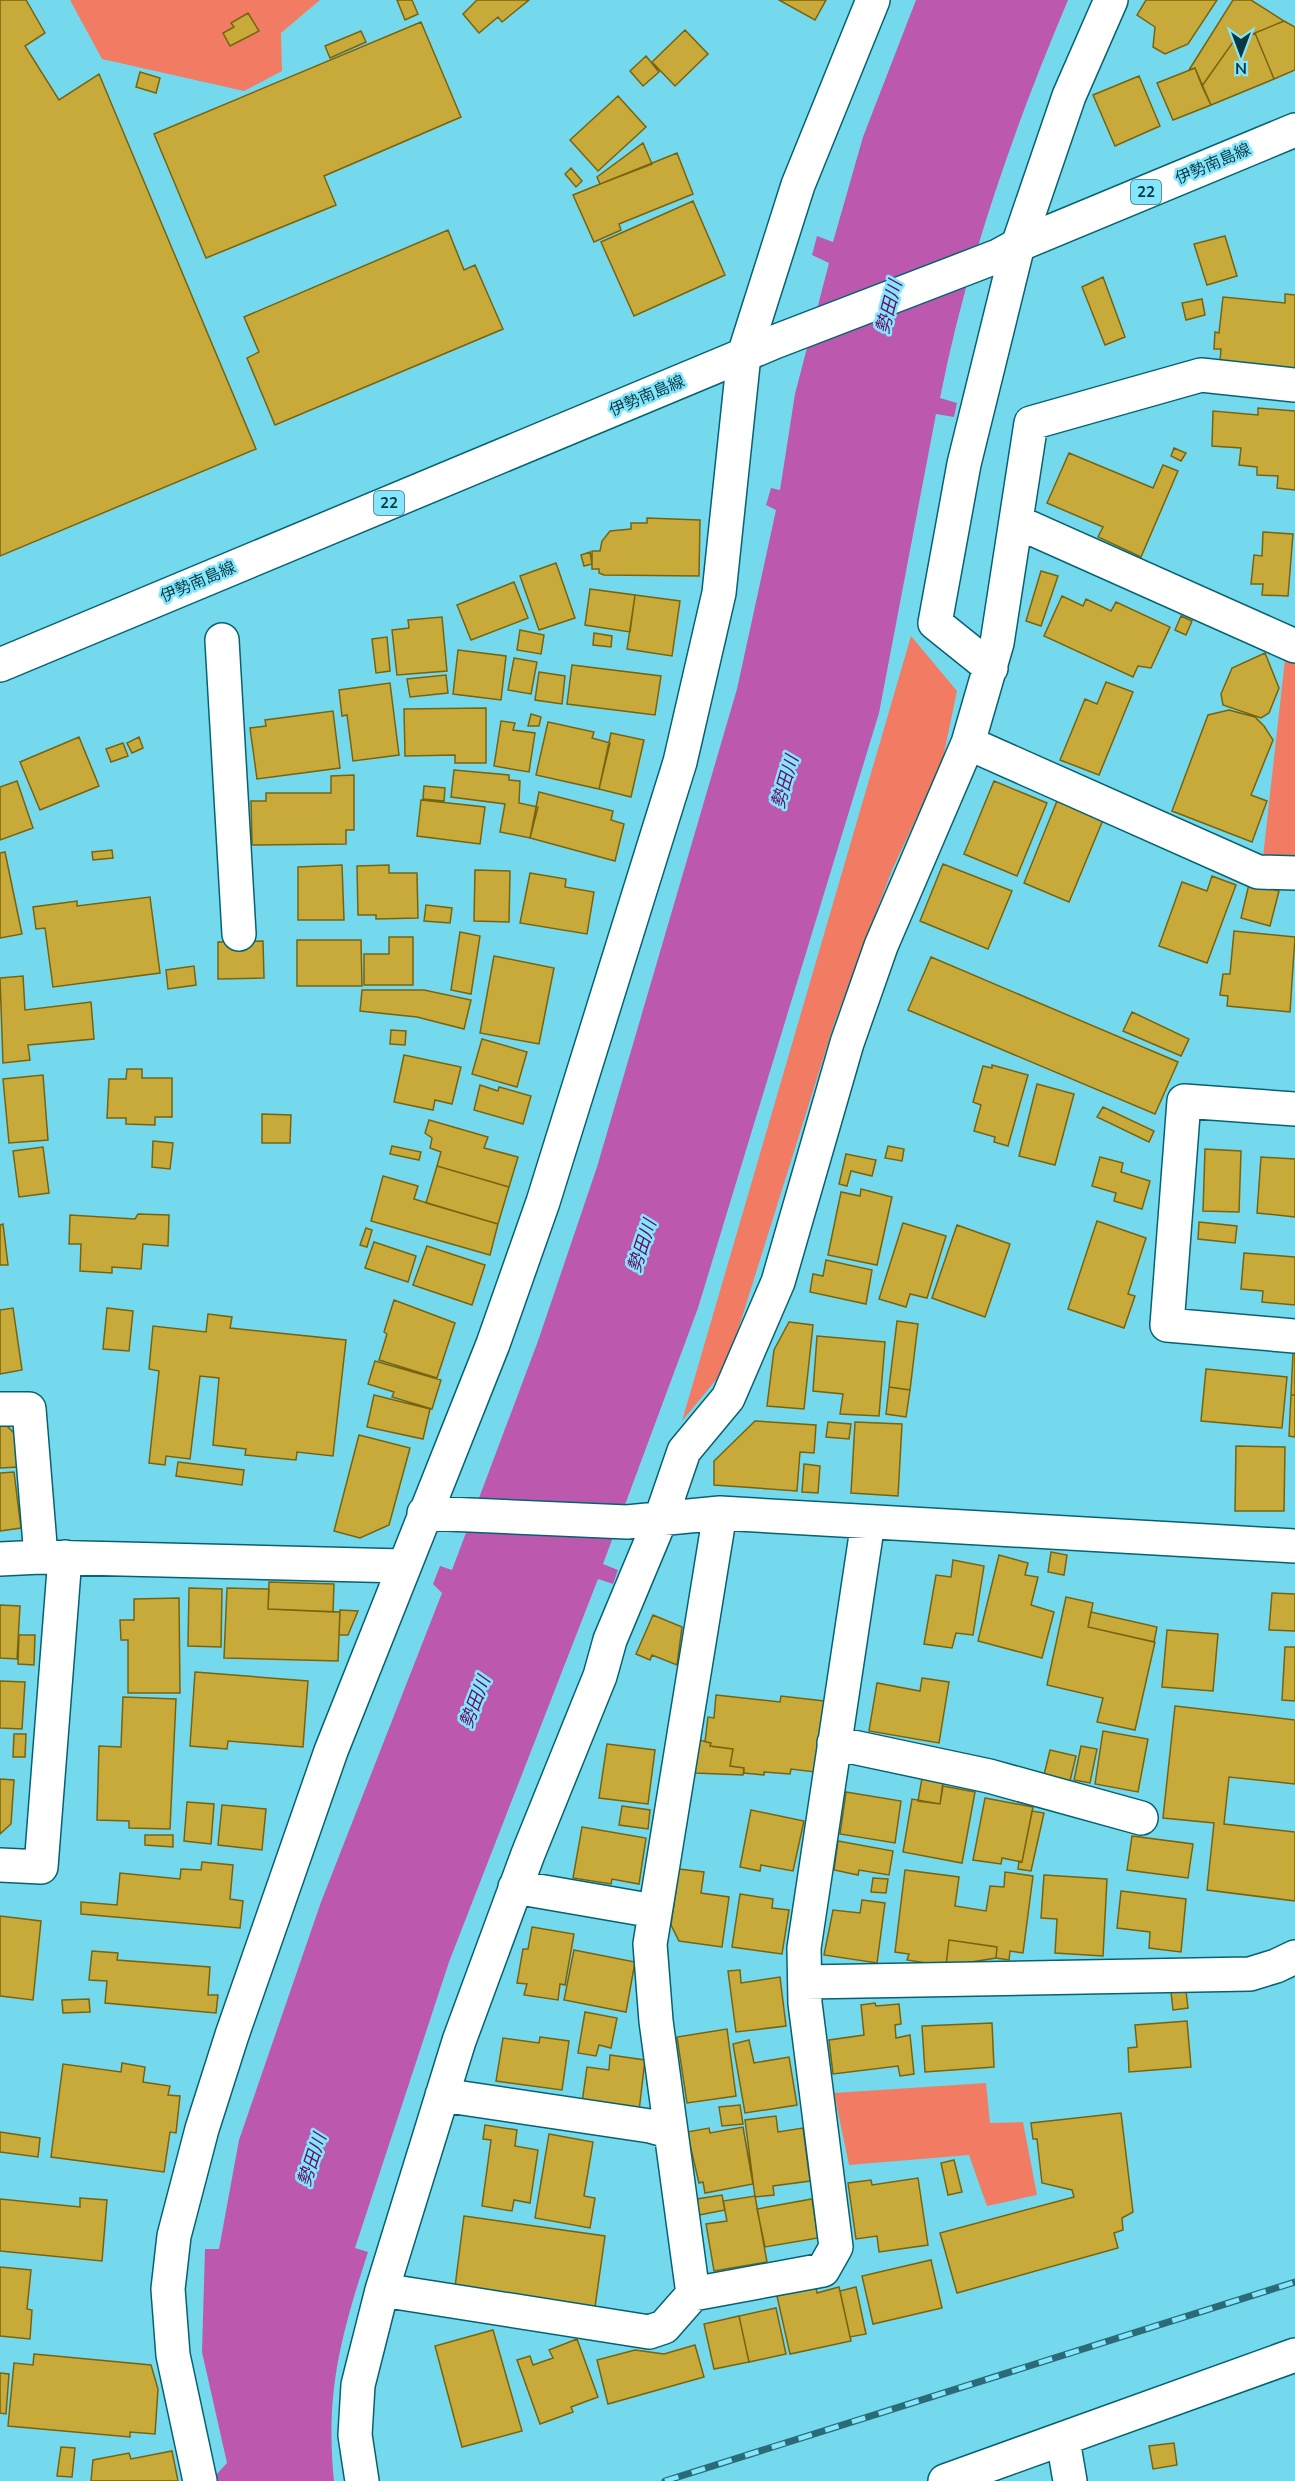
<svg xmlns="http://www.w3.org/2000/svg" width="1295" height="2481" font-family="'Nunito Sans','Noto Sans JP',sans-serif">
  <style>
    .green { fill: #f17c63 }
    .water { fill: #bc59ae }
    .building { fill: #c8aa3a; stroke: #78630f; stroke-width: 1.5 }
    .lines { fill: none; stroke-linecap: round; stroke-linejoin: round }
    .minor-casing { stroke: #066271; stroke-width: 36 }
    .major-casing { stroke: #066271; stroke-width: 36 }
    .minor { stroke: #fff; stroke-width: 33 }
    .major { stroke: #fff; stroke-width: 33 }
    .rail-casing { stroke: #2b6b77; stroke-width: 7 }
    .rail { stroke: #83e6fc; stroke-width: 4.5; stroke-dasharray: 14; stroke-linecap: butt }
    .labels { text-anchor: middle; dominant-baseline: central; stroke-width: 5; stroke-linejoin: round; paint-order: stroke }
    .shield { fill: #83e6fc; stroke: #2e6c78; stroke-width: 1.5 }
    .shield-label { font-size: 15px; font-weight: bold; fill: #09373f }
    .street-label { font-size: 16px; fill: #09373f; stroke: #83e6fc }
    .water-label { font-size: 18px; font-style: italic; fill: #6a0960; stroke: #83e6fc }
  </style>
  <rect width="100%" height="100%" fill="#75d9ee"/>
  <path class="green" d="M70 0H320L281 33 282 71 244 91 102 59Z
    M911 636 957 691 942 763 892 870 834 1024 738 1330 720 1375 682 1421Z
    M1285 659 1295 661V859L1263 857Z
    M986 2083 990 2123 1023 2122 1037 2195 987 2206 969 2155 849 2165 834 2093Z"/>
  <path class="water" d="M916 0H1068C1014 128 967 261 940 398L957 403 954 417 936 414 879 713 698 1308 603 1564 618 1570 613 1584 598 1579 449 1962 355 2248 368 2252C341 2336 325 2392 334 2481H216L215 2476 227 2463 202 2352 205 2249H219L239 2140 321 1902 442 1593 433 1584 440 1566 452 1570 538 1341 597 1167 737 689 776 510 766 505 771 488 780 490 795 394 829 263 812 255 817 236 833 242 863 137Z"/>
  <path class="building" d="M0 0H26L45 33 25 46 59 100 99 74 256 449 0 556Z
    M397 0H412L418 14 405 20Z
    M477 0H529L502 22 498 17 479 33 463 14Z
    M779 0H826L815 20Z
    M1146 0H1217L1188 44 1165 54 1153 47 1155 27 1137 15Z
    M1233 0H1251L1284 21 1233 42 1202 86 1195 68 1189 70Z
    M248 13 259 31 230 46 223 33 234 27 231 23Z
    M1284 21 1295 27V70L1274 79 1255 33Z
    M421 22 461 117 324 176 336 205 206 258 154 134Z
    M685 30 708 54 675 86 652 62Z
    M361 31 366 42 330 58 325 46Z
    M1255 33 1274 79 1211 105 1202 86 1233 42Z
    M646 56 659 72 643 86 630 71Z
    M1195 68 1211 105 1173 120 1157 83Z
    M140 72 160 78 156 93 136 87Z
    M1139 76 1160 126 1115 146 1093 95Z
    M618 96 646 127 598 171 570 140Z
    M643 143 652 164 600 184 597 177Z
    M677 153 693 194 619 224 621 230 594 242 573 195Z
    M571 168 582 181 576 187 565 174Z
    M693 201 725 275 634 316 601 242Z
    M448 230 464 270 475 265 503 329 275 425 247 358 259 352 244 317Z
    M1225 236 1237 276 1207 285 1194 244Z
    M1103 277 1125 337 1105 345 1082 287Z
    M1285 294 1295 295V368L1220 361 1221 349H1214L1215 332 1219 333 1223 297 1285 303Z
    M1202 299 1205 315 1186 320 1182 303Z
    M1258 408 1295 411V490L1277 488 1278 476 1257 475V467L1239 465 1241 448 1212 446 1213 411 1258 415Z
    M1174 448 1186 453 1181 461 1171 456Z
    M1069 453 1153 488 1163 465 1178 471 1141 557 1098 537 1103 527 1047 503Z
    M647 518 700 520 699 576 604 575 599 573V569H592V551H600L602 541 610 531 631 529V523H647Z
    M1263 532 1293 534 1288 596 1262 595 1263 584H1251L1254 555 1262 556Z
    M590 552 592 564 584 566 581 555Z
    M556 563 575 618 539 630 520 576Z
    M1041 571 1058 576 1041 626 1026 621Z
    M514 582 528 618 471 640 457 605Z
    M590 589 635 595 630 632 585 625Z
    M635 595 680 601 672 656 627 649Z
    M1062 596 1083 606 1086 599 1111 611 1116 602 1170 627 1151 668 1138 666 1133 677 1044 636Z
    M1181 616 1192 621 1186 635 1175 630Z
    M442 617 447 671 397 675 392 630 409 628 408 620Z
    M520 630 544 635 541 654 517 650Z
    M594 633 612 636 611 647 593 645Z
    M387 637 390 671 376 673 372 639Z
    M458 650 506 656 501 700 453 694Z
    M1265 653 1279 688 1269 713 1261 718 1223 705 1221 694 1232 668Z
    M514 658 537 662 531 694 508 690Z
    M572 665 661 676 655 715 567 704Z
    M539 672 565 676 562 704 535 700Z
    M446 675 448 693 410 697 407 679Z
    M1106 682 1133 692 1099 775 1060 760 1085 699 1097 704Z
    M390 683 399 755 353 761 347 715 342 716 339 690Z
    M486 708V763H455V755L405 756 404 709Z
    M1229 710 1255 717 1264 726 1273 740 1251 795 1267 801 1252 842 1172 811 1208 715Z
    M333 711 340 768 257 779 250 728 266 726 265 720Z
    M531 714 541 717 539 726H528Z
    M501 721 515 723 513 730 535 733 529 772 494 766Z
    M548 722 594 732 592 738 610 743 599 789 536 775Z
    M611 733 644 740 631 797 599 789Z
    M79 737 99 786 40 810 20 762Z
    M139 737 143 748 132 753 127 743Z
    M123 743 128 756 111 762 106 749Z
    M454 770 509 775V780L520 781 519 803 538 807 530 838 500 832 505 804 451 797Z
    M354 775V830H346V844L252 845 251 801H266V793H331V776Z
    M17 781 33 828 0 840V787Z
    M994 781 1047 803 1017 876 964 854Z
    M424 786 445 788 444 801 423 799Z
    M539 792 613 811 611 820 624 824 615 861 530 838Z
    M421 800 485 807 480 844 417 836Z
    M1057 801 1103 820 1069 902 1024 883Z
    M112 850 113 858 93 860 92 852Z
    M5 852 22 934 0 938V853Z
    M943 864 1012 891 988 949 920 921Z
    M342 865 344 920H298V867Z
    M389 865V873H417L418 918 376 919V915H358L357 866Z
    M475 870 510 871 509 922 474 921Z
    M530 873 566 879 565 887 594 892 587 934 520 923Z
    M1212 876 1236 885 1207 963 1159 946 1182 882 1207 891Z
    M1249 884 1279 891 1270 926 1241 918Z
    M150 897 160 973 53 987 45 928 36 929 33 907 77 901V906Z
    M426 905 452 908 450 923 424 921Z
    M1234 931 1295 937 1290 1012 1227 1006 1228 996 1220 995 1223 974H1230Z
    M460 932 480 936 471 994 451 990Z
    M389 937H413V985H364V954H389Z
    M297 940H361L362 986H297Z
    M263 941 264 978 218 979V942Z
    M494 956 554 968 539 1044 480 1033Z
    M931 957 1178 1062 1155 1114 908 1010Z
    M194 966 196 985 168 989 166 970Z
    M23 976 25 1010 91 1002 94 1039 28 1045 30 1060 3 1063 0 978Z
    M362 990H424L471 1000 464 1029 417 1017 360 1011Z
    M1132 1012 1189 1039 1181 1056 1123 1031Z
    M391 1030 406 1031 405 1045 390 1044Z
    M482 1039 527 1052 517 1087 472 1074Z
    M404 1055 461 1067 452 1104 435 1100 433 1110 394 1102Z
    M992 1065 1028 1075 1008 1146 994 1142 995 1137 974 1131 981 1105 973 1102 983 1066 992 1068Z
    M127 1069H142V1078H172V1117H155V1125L126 1124V1118H107L109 1079H126Z
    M43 1075 48 1140 9 1143 3 1079Z
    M1037 1084 1074 1094 1055 1165 1019 1156Z
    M480 1085 498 1091 499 1087 531 1096 523 1124 474 1110Z
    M1103 1107 1154 1131 1149 1142 1097 1117Z
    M262 1114 291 1115 290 1143H262Z
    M429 1120 488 1137 484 1148 518 1157 509 1187 437 1166 441 1152 430 1148 432 1138 425 1133Z
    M153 1141 173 1143 170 1169 152 1167Z
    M392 1146 421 1152 419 1160 390 1154Z
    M888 1146 904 1149 902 1161 885 1158Z
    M43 1147 49 1193 19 1197 13 1151Z
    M1205 1149 1241 1151 1239 1212 1203 1211Z
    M846 1154 876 1160 872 1176 851 1171 847 1186 839 1184Z
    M1100 1157 1123 1163 1121 1172 1150 1181 1142 1209 1114 1201 1116 1193 1092 1186Z
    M1261 1157 1295 1159V1217L1257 1213Z
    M437 1166 509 1187 498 1224 426 1203Z
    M383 1176 418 1186 414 1199 498 1224 490 1255 371 1221Z
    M861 1189 892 1197 877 1265 828 1255 841 1192 860 1196Z
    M138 1214 169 1215 168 1246 143 1244 141 1269 112 1267V1273L80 1271 81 1244H69L70 1215 135 1219Z
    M1097 1221 1146 1238 1128 1294 1135 1296 1124 1328 1068 1309Z
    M1199 1222 1237 1226 1235 1243 1198 1239Z
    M903 1223 946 1236 927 1298 910 1294 906 1307 879 1299Z
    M3 1224 8 1265H0V1225Z
    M957 1225 1010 1244 985 1317 932 1298Z
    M366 1228 372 1230 367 1247 360 1245Z
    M374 1242 416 1256 408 1282 365 1268Z
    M427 1246 485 1265 472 1305 413 1285Z
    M1244 1253 1295 1257V1305L1262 1302 1263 1291 1241 1289Z
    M826 1260 872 1270 866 1304 810 1292 813 1274 823 1276Z
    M394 1300 455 1323 437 1378 379 1360 387 1334 384 1332Z
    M13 1308 22 1370 0 1374V1310Z
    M107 1308 133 1311 129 1351 103 1349Z
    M208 1314 232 1317 230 1328 346 1340 333 1456 297 1452 296 1460 245 1455 246 1449 213 1445 219 1378 200 1376 190 1459 166 1456 165 1465 149 1463 159 1371 149 1369 153 1326 206 1332Z
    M897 1321 918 1324 910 1390 889 1387Z
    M789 1322 813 1325 804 1409 767 1406 774 1350Z
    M817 1336 885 1342 879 1416 840 1414 843 1394 813 1391Z
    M1293 1353H1295V1395H1291Z
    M375 1361 441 1380 432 1409 392 1397 394 1392 368 1384Z
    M1206 1369 1287 1377 1282 1428 1201 1421Z
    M889 1387 910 1390 906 1417 886 1414Z
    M374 1395 430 1409 423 1439 367 1427Z
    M1291 1395H1295V1437L1289 1436Z
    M755 1421 816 1425 814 1453 800 1452 797 1491 714 1485V1461Z
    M828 1422 851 1424 849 1439 826 1437Z
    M855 1422 902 1424 898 1496 851 1493Z
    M0 1426H7L16 1435 19 1467 0 1468Z
    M359 1435 410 1448 389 1525 360 1538 334 1531Z
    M1236 1446 1285 1447 1284 1511H1235Z
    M178 1462 244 1470 242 1485 176 1476Z
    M804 1464 820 1466 818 1493 802 1492Z
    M14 1472 21 1528 0 1531V1473Z
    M1051 1552 1067 1555 1064 1575 1048 1572Z
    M999 1555 1028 1563 1025 1575 1038 1577 1031 1605 1054 1612 1042 1658 978 1641Z
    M953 1560 984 1566 973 1635 956 1633 952 1648 924 1644 936 1575 951 1577Z
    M269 1582 334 1584 333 1612 268 1609Z
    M189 1588 222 1589 221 1647 188 1646Z
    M227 1588 269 1589 268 1609 340 1612 338 1661 224 1658Z
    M1272 1593 1295 1594V1631L1269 1630Z
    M1066 1597 1093 1603 1088 1627 1155 1642 1135 1730 1097 1722 1103 1698 1047 1685Z
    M179 1598 180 1693H128V1640H121L120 1620H134V1599Z
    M0 1605 20 1606 17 1659 0 1658Z
    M340 1610 358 1611 348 1635H339Z
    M1091 1612 1157 1627 1154 1642 1088 1627Z
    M653 1615 682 1627 677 1665 652 1655 650 1660 636 1654Z
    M1167 1630 1218 1634 1213 1691 1162 1687Z
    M19 1635H35L34 1665 18 1664Z
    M1285 1647H1295V1701L1282 1700Z
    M195 1672 308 1681 303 1747 228 1741 227 1749 190 1746Z
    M922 1678 949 1682 939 1743 869 1731 877 1683 920 1691Z
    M0 1681 25 1682 22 1729 0 1728Z
    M716 1695 780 1702 781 1696 824 1701 815 1772 791 1769 790 1774 764 1772V1775L744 1773V1768L730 1766 733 1749 710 1746 711 1743 705 1742 708 1717 714 1718Z
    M123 1697 176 1699 170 1829 129 1828V1821L97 1820 99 1746 121 1747Z
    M1175 1706 1295 1720V1784L1229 1777 1224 1824 1295 1832V1901L1207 1890 1214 1823 1163 1818Z
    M1103 1731 1148 1739 1138 1792 1095 1784Z
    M14 1734H26L25 1757H13Z
    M699 1740 711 1743 710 1746 733 1749 730 1766 744 1768 743 1775 695 1773Z
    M607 1744 655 1750 648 1804 599 1798Z
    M1081 1746 1097 1749 1090 1783 1074 1780Z
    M1050 1750 1076 1756 1070 1781 1044 1775Z
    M922 1778 943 1782 940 1804 918 1801Z
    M0 1779 14 1780 11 1824 0 1834Z
    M943 1786 975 1792 962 1863 903 1852 912 1799 940 1804Z
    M846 1792 901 1801 895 1843 840 1834Z
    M985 1798 1033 1807 1022 1862 1002 1858 1001 1864 973 1860Z
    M187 1802 214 1804 211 1844 184 1841Z
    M222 1805 266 1809 262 1850 218 1845Z
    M622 1806 650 1810 648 1829 619 1825Z
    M751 1810 804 1821 793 1871 761 1865 760 1871 740 1867Z
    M1032 1811 1044 1813 1031 1871 1018 1869 1019 1861 1022 1862Z
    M582 1827 646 1838 639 1884 612 1879 611 1884 573 1878Z
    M145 1835H173V1847L145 1845Z
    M1132 1836 1193 1844 1188 1878 1127 1870Z
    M838 1841 893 1851 889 1875 859 1870 858 1875 834 1870Z
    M202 1862 233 1865 230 1899 243 1901 240 1928 81 1914V1902L117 1905 120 1873 180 1879 181 1869 201 1870Z
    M679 1869 704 1872 701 1893 729 1897 722 1947 679 1941 671 1925Z
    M905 1870 959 1877 955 1906 986 1911 990 1886 1004 1887 1005 1872 1033 1876 1023 1953 1010 1951 1009 1960 996 1958 997 1947 949 1940 946 1966 907 1960 909 1954 895 1952Z
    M1044 1875 1107 1879 1103 1956 1055 1953 1057 1919 1041 1918Z
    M873 1878 888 1879 886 1893 871 1892Z
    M1121 1891 1186 1899 1181 1952 1149 1948 1150 1932 1117 1928Z
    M740 1894 773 1899 772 1908 789 1910 782 1954 732 1947Z
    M862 1900 885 1903 877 1963 824 1955 833 1910 860 1913Z
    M0 1916 41 1921 33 2000 0 1996Z
    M532 1927 574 1934 565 1985 560 1984 558 2000 524 1995 527 1984 517 1983 523 1949H528Z
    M949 1940 997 1947 996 1958 946 1966Z
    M574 1950 635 1962 626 2012 564 2000Z
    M92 1951 118 1953 117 1960 210 1967 208 1995H218L216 2013 105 2003 107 1981 89 1980Z
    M740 1970 741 1983 780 1977 786 2026 736 2032 728 1971Z
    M1186 1991 1188 2008 1173 2010 1171 1992Z
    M89 1999 90 2012 63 2013 62 2000Z
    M875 2003 876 2006 899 2004 901 2024 895 2025 896 2038 910 2035 914 2074 900 2076 898 2066 833 2074 829 2040 864 2035 861 2005Z
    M585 2012 617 2018 611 2048 599 2045 596 2056 578 2053Z
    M1187 2021 1191 2067 1129 2072 1128 2048 1137 2047 1135 2025Z
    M992 2023 994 2067 925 2072 922 2026Z
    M727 2029 736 2096 687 2103 677 2037Z
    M540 2037 569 2041 562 2090 496 2081 503 2038 539 2043Z
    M749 2040 754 2063 789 2057 797 2105 745 2113 733 2044Z
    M610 2055 645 2060 639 2111 582 2103 587 2067 609 2070Z
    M122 2063 145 2067 143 2082 170 2086 168 2095 180 2096 176 2133 170 2132 164 2172 51 2157 63 2064 121 2072Z
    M740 2105 743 2124 722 2126 719 2107Z
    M1121 2113 1133 2212 1122 2218 1123 2230 1114 2233 1118 2248 957 2293 940 2233 1074 2197 1072 2190 1042 2183 1037 2139H1033L1031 2123Z
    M776 2116 778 2132 803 2128 810 2181 773 2186 774 2195 755 2197 745 2120Z
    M485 2125 517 2130 515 2146 538 2150 530 2203 514 2200 512 2211 482 2206 491 2140 483 2139Z
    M743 2127 753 2184 705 2193 703 2182 699 2183 687 2132 709 2128 710 2133Z
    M0 2132 40 2138 38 2157 0 2152Z
    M549 2134 593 2142 584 2196 595 2198 590 2228 535 2218Z
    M954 2160 962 2192 948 2195 941 2163Z
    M918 2178 928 2245 879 2252 877 2236 856 2239 848 2183 871 2180 872 2185Z
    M722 2195 725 2210 699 2215 697 2199Z
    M755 2196 767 2262 714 2271 706 2224 727 2221 723 2201Z
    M80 2198 107 2200 102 2261 0 2251V2199L80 2207Z
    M812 2199 818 2238 765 2247 757 2209Z
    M464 2216 605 2236 595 2307 455 2287Z
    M931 2260 942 2308 873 2324 862 2276Z
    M0 2267 31 2270 27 2309 32 2310 30 2339 0 2336Z
    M816 2287 817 2293 839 2287 851 2341 790 2354 777 2296Z
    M856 2287 866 2334 850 2337 840 2291Z
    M776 2308 786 2354 749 2362 739 2316Z
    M739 2316 749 2362 714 2369 704 2324Z
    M493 2330 522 2431 462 2447 435 2346Z
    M577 2339 598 2397 571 2407 573 2412 540 2424 517 2360 530 2356 533 2365 553 2358 549 2350Z
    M695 2345 704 2377 608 2404 597 2360 635 2350 664 2354Z
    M34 2354 151 2365 158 2389 155 2434 130 2432V2437L8 2426 14 2363 33 2365Z
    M0 2373 9 2374 6 2414 0 2413Z
    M1174 2443 1177 2465 1153 2469 1149 2446Z
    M61 2447 75 2448 72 2477 57 2476Z
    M172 2451 178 2481H91L93 2460 129 2453 131 2459Z"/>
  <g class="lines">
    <defs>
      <path id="minor" d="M1017 522 1295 646
        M222 640 239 934
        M991 668 935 623 964 464 1018 245 1069 96 1111 0
        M968 743 1258 872 1295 873
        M1295 1109 1184 1101 1167 1325 1295 1336
        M0 1409H29L41 1557 403 1566
        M424 1513 627 1522 720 1513 1295 1546
        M0 1559 41 1557
        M834 1743 989 1776 1141 1818
        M0 1865 41 1867 65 1557
        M515 1887 654 1911
        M805 1982 1250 1974 1276 1966 1295 1957
        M442 2095 650 2126 671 2132
        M382 2290 649 2332 664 2327 693 2294 656 2021 650 1944 720 1513
        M693 2294 823 2270 836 2247 805 2003 804 1948 868 1522
        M1063 2440 1070 2481
        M200 2481 173 2355 168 2289 174 2236 202 2129 232 2035 331 1751 493 1344 543 1202 680 762 719 593 744 355 798 185 873 0
        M362 2481 355 2435 358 2385 382 2290 459 2041 528 1854 600 1676 610 1640 661 1518 684 1451 728 1398 778 1282 847 1043 881 946 968 743 997 643 1031 423 1201 375 1295 385
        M945 2481 1295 2355"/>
      <path id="major" d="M0 665 777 341 998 256 1018 245 1295 130"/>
    </defs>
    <use href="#minor" class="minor-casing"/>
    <use href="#major" class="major-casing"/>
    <use href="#minor" class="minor"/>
    <use href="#major" class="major"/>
    <defs>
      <path id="rail" d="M665 2481 1295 2282"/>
    </defs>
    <use href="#rail" class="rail-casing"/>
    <use href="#rail" class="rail"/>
  </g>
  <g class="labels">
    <g class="shield">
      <rect x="1131" y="180" width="30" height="24" rx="4.5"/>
      <rect x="374" y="491" width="30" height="24" rx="4.5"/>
    </g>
    <g class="shield-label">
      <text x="1146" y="192">22</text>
      <text x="389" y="503">22</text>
    </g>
    <g class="street-label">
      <text transform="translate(1213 164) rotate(-23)">伊勢南島線</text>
      <text transform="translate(647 396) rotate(-23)">伊勢南島線</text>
      <text transform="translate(198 582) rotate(-23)">伊勢南島線</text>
    </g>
    <g class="water-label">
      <text transform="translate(889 307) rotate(-75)">勢田川</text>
      <text transform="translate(785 782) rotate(-74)">勢田川</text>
      <text transform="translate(642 1246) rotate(-72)">勢田川</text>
      <text transform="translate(475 1702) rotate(-69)">勢田川</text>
      <text transform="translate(312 2160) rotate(-72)">勢田川</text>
    </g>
  </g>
  <g transform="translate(1241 54) rotate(180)" stroke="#83e6fc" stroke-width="4.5" paint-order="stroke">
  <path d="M0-4.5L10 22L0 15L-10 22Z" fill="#09373f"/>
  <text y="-9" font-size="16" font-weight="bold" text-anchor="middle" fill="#09373f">N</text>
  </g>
</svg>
